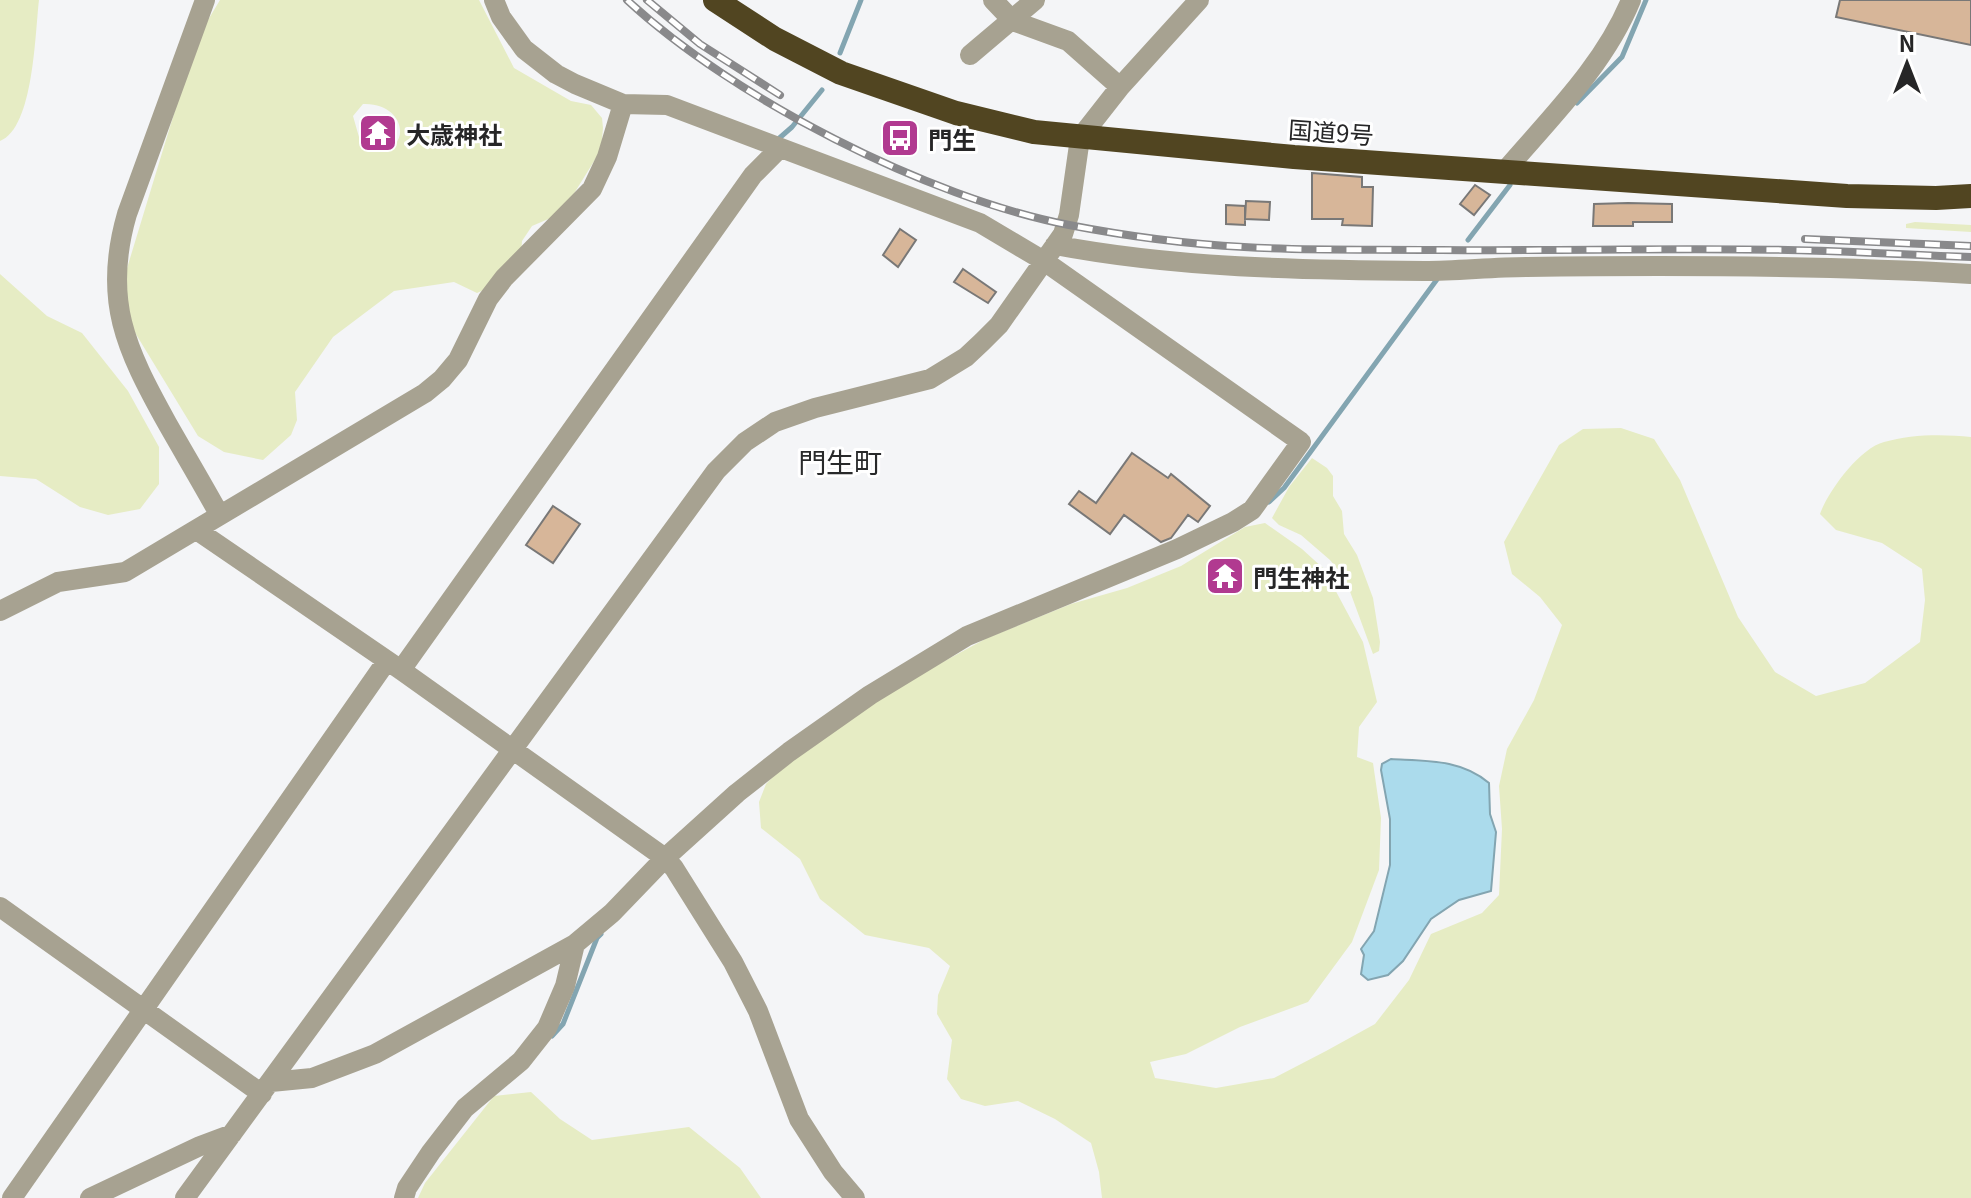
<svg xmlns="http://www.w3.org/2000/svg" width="1971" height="1198" font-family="Georgia,'Noto Sans JP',serif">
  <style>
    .green { fill: #e6ecc4; fill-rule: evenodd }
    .water { fill: #abdbec; stroke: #83a5b1; stroke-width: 2 }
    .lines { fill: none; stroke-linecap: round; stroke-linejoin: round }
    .stream { stroke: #83a5b1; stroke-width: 5 }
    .building { fill: #d7b699; stroke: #797877; stroke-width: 2 }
    .minor { stroke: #a7a291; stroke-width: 20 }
    .highway { stroke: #514521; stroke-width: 24 }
    .rail-casing { stroke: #89898b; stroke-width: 8 }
    .rail { stroke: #fff; stroke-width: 5; stroke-dasharray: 15; stroke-linecap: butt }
    .labels { text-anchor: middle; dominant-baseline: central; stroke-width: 6; stroke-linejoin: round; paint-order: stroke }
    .street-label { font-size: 24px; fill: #262627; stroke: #fff }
    .poi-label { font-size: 24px; font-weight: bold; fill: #262627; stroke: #fff; text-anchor: start }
    .quarter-label { font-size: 28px; fill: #292a2b; stroke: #fff }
  </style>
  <rect width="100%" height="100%" fill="#f4f5f7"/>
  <path class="green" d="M0 0H39C35 32 34 128 0 141Z
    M220 0H479L514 68 571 101 591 105 602 118 603 128 601 150 570 200 553 217 532 226 522 241 521 255 495 285 477 293 454 282 394 291 333 337 295 392 297 420 291 435 263 460 224 452 198 436 134 331 121 288 176 107 205 25ZM363 104C404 102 413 147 380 151L359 137 353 116Z
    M1915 222 1971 225V232L1906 228V224Z
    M0 274 47 316 82 333 128 391 159 447V484L140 509 108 515 80 507 36 479 0 476Z
    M1621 428 1654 439 1680 480 1738 617 1775 672 1816 696 1865 683 1920 642 1925 600 1922 569 1882 543 1836 530 1820 514C1828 491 1860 448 1884 442 1911 434 1944 434 1971 437V1198H1102L1099 1172 1091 1143 1055 1119 1018 1101 985 1106 961 1099 947 1079 952 1040 937 1014 938 995 950 966 929 948 865 935 820 899 800 859 761 828 759 802 766 784 792 757 904 683 987 638 1071 604 1127 588 1181 566 1245 527 1265 523 1302 549 1324 569 1363 642 1377 702 1359 727 1357 757 1373 763 1381 818 1379 870 1352 942 1308 1002 1240 1027 1186 1054 1150 1062 1155 1078 1216 1088 1274 1078 1326 1051 1375 1024 1409 980 1431 934 1482 913 1499 895 1502 829 1499 786 1507 749 1534 700 1562 625 1540 597 1512 574 1504 542 1559 445 1583 429Z
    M1312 458 1327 468 1333 476V496L1342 511 1344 534 1357 555 1373 598 1380 642 1379 651 1373 654 1345 578 1330 560 1301 535 1279 525 1272 518 1289 487Z
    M531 1092 560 1119 592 1140 689 1127 740 1168 761 1198H418L425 1183 494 1096Z"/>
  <path class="water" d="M1391 759C1426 761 1461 759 1489 783L1490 814 1496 832 1491 891 1459 900 1431 919 1403 961 1388 975 1368 980 1361 974 1364 955 1361 949 1374 931 1390 865V819L1381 770 1382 764Z"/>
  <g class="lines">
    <path class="stream" d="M840 53 861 0
      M1577 103 1622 57 1646 0
      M776 141 792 127 822 90
      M1468 240 1510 185
      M1269 502 1284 488 1438 278
      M552 1036 563 1024 597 938 601 934"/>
  </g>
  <path class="building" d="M1840 0H1971V45L1836 17Z
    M1312 173 1362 177V187H1373L1372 226 1342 225 1343 219H1312Z
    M1475 185 1490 195 1474 215 1460 204Z
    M1246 201 1270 202 1269 220 1245 219Z
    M1628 203 1672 204V222H1633V226H1593L1594 204Z
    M1226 205 1245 206V225L1226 224Z
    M900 229 916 240 898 267 883 255Z
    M963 269 996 292 988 303 954 282Z
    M1132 453 1168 478 1171 474 1210 506 1198 522 1188 515 1171 538 1161 542 1124 515 1110 534 1069 504 1079 491 1096 503Z
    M553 506 580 524 553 563 526 545Z"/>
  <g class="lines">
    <path class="minor" d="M205 0 127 214C102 300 126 349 167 423 184 453 202 483 219 514
      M993 0 1013 21 1068 41 1120 87
      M970 55 1035 0
      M1504 172C1550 118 1604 66 1631 0
      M1055 245C1175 268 1302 270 1424 271 1458 271 1493 267 1527 267 1675 265 1824 265 1971 274
      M198 531 401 670 665 858 674 868 733 962 758 1011 799 1119 833 1172 855 1198
      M0 611 58 582 125 572 425 393 442 379 458 360 488 299 504 278 592 189 607 157 623 104
      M401 670 753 175 780 148
      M0 907 262 1094
      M271 1082 312 1078 375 1054 575 944 612 913 665 858 737 793 789 752 870 695 967 636 1177 549 1233 522 1252 510 1301 442 1044 261 980 223 667 105 623 104 575 84 556 74 524 49 501 17 494 0
      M12 1198 386 662
      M90 1198 200 1146 232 1134
      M185 1198 716 471 745 442 775 422 815 408 930 379 966 357 982 342 999 325 1063 234 1069 215 1080 138 1120 87 1199 0
      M404 1198 407 1188 431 1152 465 1108 521 1061 547 1028 565 986 575 944"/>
    <path class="highway" d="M715 0 775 39 841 73 956 113 1034 132 1294 157 1847 196 1936 198 1971 196"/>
    <defs>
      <path id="rail" d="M627 0C733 98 928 198 1069 225 1126 236 1186 244 1244 247 1310 251 1376 249 1442 250 1557 251 1672 248 1788 250 1849 251 1910 255 1971 257
        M647 0 700 44 780 95
        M1805 239 1971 246"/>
    </defs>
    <use href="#rail" class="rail-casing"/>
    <use href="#rail" class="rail"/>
  </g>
  <defs>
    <symbol id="temple-square" viewBox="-11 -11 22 22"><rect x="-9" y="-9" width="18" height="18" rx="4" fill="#b13a90" stroke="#fff"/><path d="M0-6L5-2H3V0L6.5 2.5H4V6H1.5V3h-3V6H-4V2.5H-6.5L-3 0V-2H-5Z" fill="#fff"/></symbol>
    <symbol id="bus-square" viewBox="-11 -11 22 22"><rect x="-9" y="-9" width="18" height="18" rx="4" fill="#b13a90" stroke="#fff"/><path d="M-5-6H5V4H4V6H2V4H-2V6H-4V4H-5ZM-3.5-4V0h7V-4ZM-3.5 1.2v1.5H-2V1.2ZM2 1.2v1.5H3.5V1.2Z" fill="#fff"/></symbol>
  </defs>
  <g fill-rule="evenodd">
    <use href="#temple-square" x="356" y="111" width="44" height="44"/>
    <use href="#bus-square" x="878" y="116" width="44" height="44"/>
    <use href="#temple-square" x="1203" y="554" width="44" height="44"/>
  </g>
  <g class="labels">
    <g class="street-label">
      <text transform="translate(1331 131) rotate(4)">国道9号</text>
    </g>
    <g class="poi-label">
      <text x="406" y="133">大歳神社</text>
      <text x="928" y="138">門生</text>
      <text x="1253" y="576">門生神社</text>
    </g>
    <g class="quarter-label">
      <text x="840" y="461">門生町</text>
    </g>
  </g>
  <g transform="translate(1907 64)" stroke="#ffffff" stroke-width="6" paint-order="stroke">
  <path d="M0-6L14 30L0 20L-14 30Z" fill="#262627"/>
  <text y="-12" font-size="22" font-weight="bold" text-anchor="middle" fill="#262627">N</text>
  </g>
</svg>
